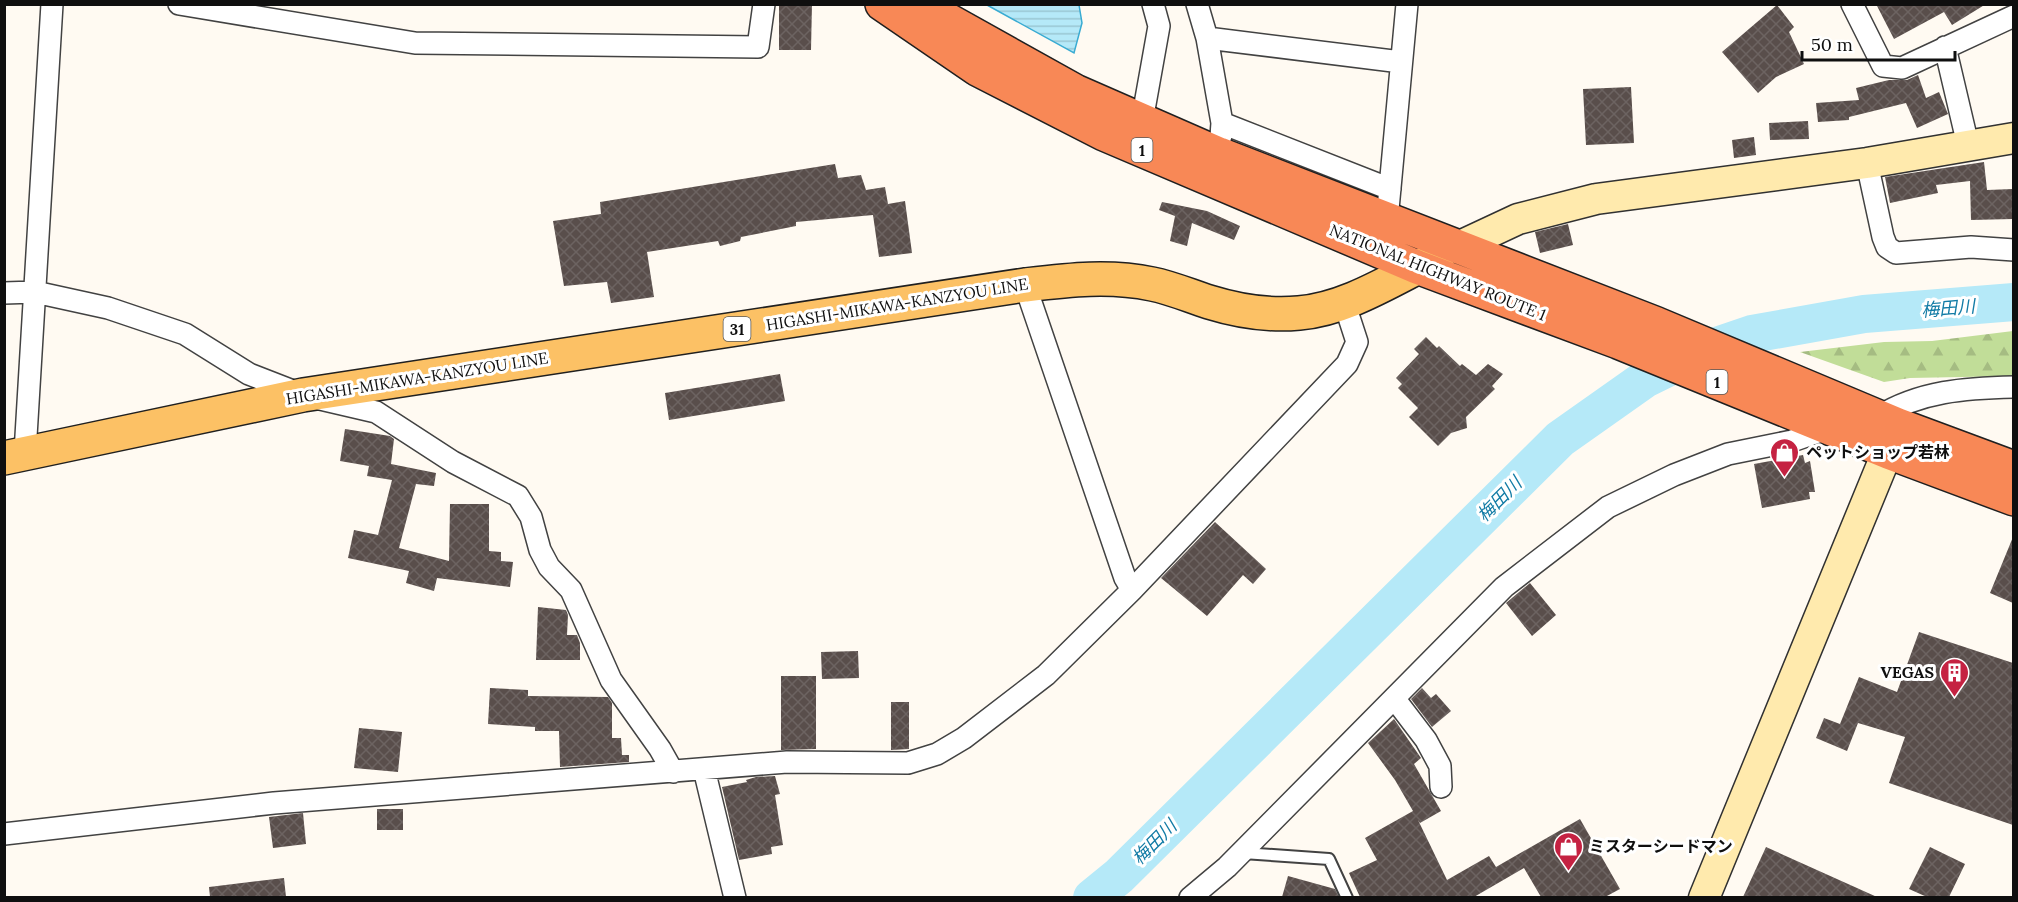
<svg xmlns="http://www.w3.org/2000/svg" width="2018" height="902" font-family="Lora,'Noto Sans JP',serif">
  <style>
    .forest { fill: url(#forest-firs) }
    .water { fill: url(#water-rules); stroke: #39abd2; stroke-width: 1.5 }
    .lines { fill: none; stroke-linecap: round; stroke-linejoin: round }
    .river { stroke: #b5e9f8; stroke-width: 38 }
    .building { fill: url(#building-cross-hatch) }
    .lane-casing { stroke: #424242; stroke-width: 14 }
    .street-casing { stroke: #424242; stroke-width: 24 }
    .secondary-casing { stroke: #313131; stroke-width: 33 }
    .primary-casing { stroke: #202020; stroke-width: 36 }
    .highway-casing { stroke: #202020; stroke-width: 36 }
    .lane { stroke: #fff; stroke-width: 10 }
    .street { stroke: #fff; stroke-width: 21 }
    .secondary { stroke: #ffeaad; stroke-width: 30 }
    .primary { stroke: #fcc165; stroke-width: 33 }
    .highway { stroke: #f88856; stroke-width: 33 }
    .labels { text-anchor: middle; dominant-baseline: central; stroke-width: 6; stroke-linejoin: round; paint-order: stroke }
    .shield { fill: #fff; stroke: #575757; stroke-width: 1.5 }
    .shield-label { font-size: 15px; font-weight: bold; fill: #0f0f0f }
    .street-label { font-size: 16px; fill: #0f0f0f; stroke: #fff }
    .poi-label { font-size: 16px; font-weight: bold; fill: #0f0f0f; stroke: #fff; text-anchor: start }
    .water-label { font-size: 18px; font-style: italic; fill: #137ca6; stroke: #fff }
  </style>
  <defs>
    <pattern id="forest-firs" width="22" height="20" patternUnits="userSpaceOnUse" patternTransform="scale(1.5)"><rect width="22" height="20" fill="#c1dd98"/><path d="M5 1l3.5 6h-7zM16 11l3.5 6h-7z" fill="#a5bc82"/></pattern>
    <pattern id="water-rules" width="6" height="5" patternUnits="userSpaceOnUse" patternTransform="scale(1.5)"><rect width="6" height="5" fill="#b5e9f8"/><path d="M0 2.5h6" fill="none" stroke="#9ac7d3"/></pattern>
    <pattern id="building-cross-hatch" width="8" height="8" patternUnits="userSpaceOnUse" patternTransform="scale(1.5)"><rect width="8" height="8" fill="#594e4b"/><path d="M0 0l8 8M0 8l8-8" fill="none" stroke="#6c6361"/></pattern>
  </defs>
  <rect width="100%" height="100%" fill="#fffaf2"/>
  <path class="forest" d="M2013 331V376L1910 378 1884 382 1800 352 1884 342 1932 341Z"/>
  <path class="water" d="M987 5H1079L1082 23 1074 53Z"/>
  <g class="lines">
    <path class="river" d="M1092 898 1119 876 1560 439 1645 379 1702 351 1752 334 1864 314 2014 302"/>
  </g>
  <path class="building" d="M779 4H812L811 50H779Z
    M1876 4H1986L1952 25 1944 12 1894 39Z
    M1777 5 1794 27 1789 32 1804 64 1776 77 1758 93 1722 52Z
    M1918 75 1926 98 1939 92 1948 114 1917 128 1906 103 1849 117V120L1818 122 1816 103 1859 100 1856 88 1889 80H1907Z
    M1631 87 1634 143 1586 145 1583 89Z
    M1808 121 1809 139 1770 140 1769 123Z
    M1754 137 1756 155 1734 158 1732 140Z
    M1984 162 1987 190 2013 189V219L1971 220 1970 181 1936 185 1938 193 1890 203 1885 177Z
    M835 164 838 178 861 175 866 190 885 187 888 204 905 201 912 253 879 257 873 215 796 222V226L741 237 740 241 720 246 718 241 647 252 654 297 611 303 607 282 564 286 553 221 601 214 600 202Z
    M1162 202 1207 211 1240 226 1234 240 1192 223 1187 246 1170 241 1175 216 1159 210Z
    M1568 224 1573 245 1540 253 1535 232Z
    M1426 337 1437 348 1439 346 1460 366 1462 364 1476 375 1488 364 1503 374 1492 386 1495 389 1466 417 1467 428 1451 433 1438 446 1409 417 1418 408 1398 388 1402 384 1396 378 1419 354 1414 349Z
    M780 374 785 401 669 420 665 393Z
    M345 429 390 436 394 439 391 464 436 473 434 486 416 484 399 548 449 561 450 504H489V551L501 552V561L513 562 510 587 437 578 434 591 406 583 409 571 348 558 354 530 378 535 392 480 367 476 369 466 340 461Z
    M1803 455 1805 463 1810 461 1815 492H1809L1810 499 1762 508 1754 464Z
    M1215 522 1266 569 1253 584 1243 575 1207 616 1161 578Z
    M2013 537V603L1990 593Z
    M1530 583 1556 615 1532 636 1506 603Z
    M538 607 566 610 568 615 567 635H577L580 643V660H536Z
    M1919 632 2013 663V825L1889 783 1905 737 1858 723 1847 751 1816 738 1824 718 1840 724 1859 677 1897 692Z
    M858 651 859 678 822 679 821 652Z
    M781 676H816V749L781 750Z
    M490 688 528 690V696L608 697 612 703V738H621L622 755H629V762L560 767 559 731H535V727L488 724Z
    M1422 688 1431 698 1436 694 1451 711 1432 727 1411 699Z
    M891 702H909V749L891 750Z
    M1394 719 1421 758 1414 764 1441 811 1420 823 1418 820 1447 880 1489 856 1496 867 1580 819 1620 889 1605 897H1541L1524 868 1474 897H1360L1349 873 1377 860 1365 838 1413 811 1395 780 1368 743Z
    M359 728 402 732 398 772 354 768Z
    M775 776 780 794 775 795 783 845 771 847 772 854 739 860 722 787 747 782 746 780 756 777Z
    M377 809H403V830H377Z
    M303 813 306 844 273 848 269 817Z
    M1766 847 1877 897H1743Z
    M1930 847 1965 864 1949 897H1927L1909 889Z
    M1288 876 1335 889 1339 897H1282Z
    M284 878 286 897H210L209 887Z"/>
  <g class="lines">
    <defs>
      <path id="lane" d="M1243 853 1329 859 1347 898"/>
      <path id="street" d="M179 4 415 43 758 47 764 4
        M1197 4 1207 38 1222 123 1221 136
        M1852 4 1883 66 1902 68 2014 16
        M1207 38 1401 62
        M1945 47 1968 145
        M1142 121 1159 26 1153 4
        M1222 123 1390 189
        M1867 163 1883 237 1887 247 1896 253 1971 247 2014 250
        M1387 220 1407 4
        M1025 285 1125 578 1132 590
        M4 293 35 292 108 308 185 334 249 374 303 395 376 412 453 462 518 496 531 517 540 550 549 567 571 590 611 680 660 749 673 772
        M1878 417C1920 391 1966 388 2014 387
        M25 453 52 4
        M1394 698 1426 740 1440 766 1441 787
        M704 769 735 898
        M4 834 274 803 787 762 908 763 937 754 964 738 1046 675 1132 590 1347 364 1357 342 1344 302
        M1190 898 1227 867 1504 587 1608 507 1674 475 1728 454 1792 441 1829 428"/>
      <path id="secondary" d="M1458 247 1518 219 1596 199 1867 163 2014 138
        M1704 898 1896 431"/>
      <path id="primary" d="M4 458 303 395 1025 285C1068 280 1109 275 1152 284 1172 288 1190 296 1209 302 1238 311 1268 316 1299 313 1348 309 1394 278 1438 257"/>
      <path id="highway" d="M882 4 977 69 1104 134 1417 267 1618 342 1888 452 2014 499
        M927 4 946 19 1075 91 1219 154 1657 324 1898 425 2014 468"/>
    </defs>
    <use href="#lane" class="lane-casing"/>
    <use href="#street" class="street-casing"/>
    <use href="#secondary" class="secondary-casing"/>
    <use href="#primary" class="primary-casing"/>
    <use href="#highway" class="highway-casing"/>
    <use href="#lane" class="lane"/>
    <use href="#street" class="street"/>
    <use href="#secondary" class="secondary"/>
    <use href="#primary" class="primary"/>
    <use href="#highway" class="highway"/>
  </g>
  <defs>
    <symbol id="shop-pin" viewBox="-11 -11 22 30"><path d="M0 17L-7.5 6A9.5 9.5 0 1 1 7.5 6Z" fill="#c52242" stroke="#fff"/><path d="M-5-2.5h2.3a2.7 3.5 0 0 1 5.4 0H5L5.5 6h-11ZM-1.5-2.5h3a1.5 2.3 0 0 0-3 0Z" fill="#fff"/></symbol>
    <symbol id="building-pin" viewBox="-11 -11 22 30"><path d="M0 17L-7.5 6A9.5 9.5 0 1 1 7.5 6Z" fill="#c52242" stroke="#fff"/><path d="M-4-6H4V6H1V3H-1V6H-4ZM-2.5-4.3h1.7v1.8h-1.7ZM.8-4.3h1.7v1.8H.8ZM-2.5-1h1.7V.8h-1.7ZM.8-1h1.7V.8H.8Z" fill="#fff"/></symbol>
  </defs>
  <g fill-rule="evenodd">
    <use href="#shop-pin" x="1768" y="436" width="33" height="45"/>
    <use href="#building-pin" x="1938" y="656" width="33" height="45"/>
    <use href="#shop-pin" x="1552" y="830" width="33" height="45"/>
  </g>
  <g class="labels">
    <g class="shield">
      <rect x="1131.5" y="138" width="21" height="24" rx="4.5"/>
      <rect x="723.5" y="317" width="27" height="24" rx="4.5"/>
      <rect x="1706.5" y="370" width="21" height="24" rx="4.5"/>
    </g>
    <g class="shield-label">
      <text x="1142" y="150">1</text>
      <text x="737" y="329">31</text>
      <text x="1717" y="382">1</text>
    </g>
    <g class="street-label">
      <text transform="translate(1438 272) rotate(22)">NATIONAL HIGHWAY ROUTE 1</text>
      <text transform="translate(897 304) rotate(-9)">HIGASHI-MIKAWA-KANZYOU LINE</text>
      <text transform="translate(417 378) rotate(-9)">HIGASHI-MIKAWA-KANZYOU LINE</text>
    </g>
    <g class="poi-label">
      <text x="1806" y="452">ペットショップ若林</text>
      <text x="1934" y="672" text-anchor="end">VEGAS</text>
      <text x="1589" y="846">ミスターシードマン</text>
    </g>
    <g class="water-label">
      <text transform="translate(1948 308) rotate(-5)">梅田川</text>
      <text transform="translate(1499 499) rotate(-45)">梅田川</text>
      <text transform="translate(1154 842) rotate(-45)">梅田川</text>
    </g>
  </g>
  <rect width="2018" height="902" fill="none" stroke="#0f0f0f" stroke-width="12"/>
  <path d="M1802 51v9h153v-9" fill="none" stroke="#0f0f0f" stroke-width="3"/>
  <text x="1811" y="51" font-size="18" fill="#0f0f0f" stroke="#ffffff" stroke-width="4.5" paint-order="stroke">50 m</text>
</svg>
